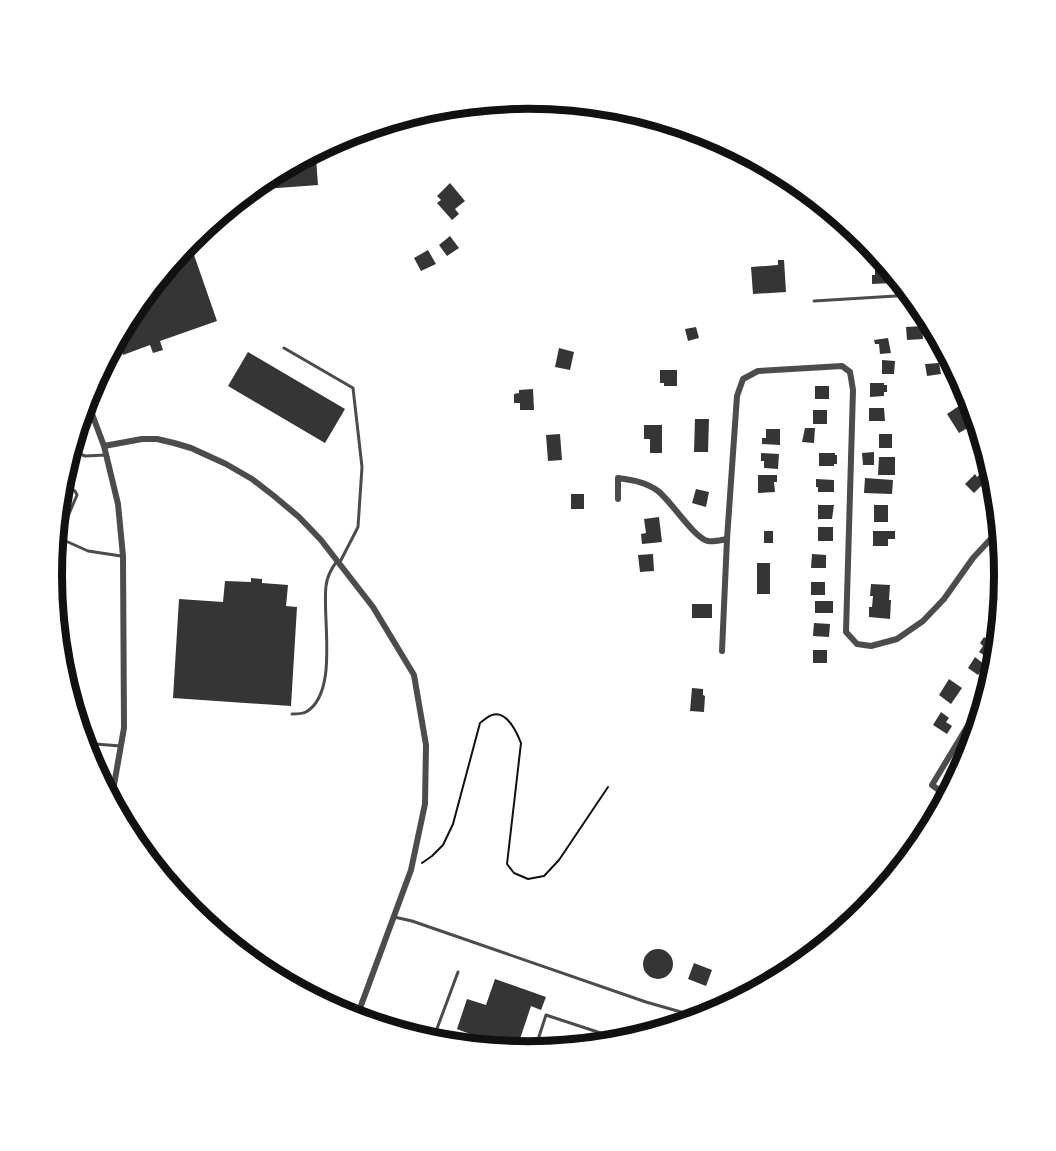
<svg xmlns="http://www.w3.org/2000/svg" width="1056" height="1151" font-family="'Public Sans',sans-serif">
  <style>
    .building { fill: #353535 }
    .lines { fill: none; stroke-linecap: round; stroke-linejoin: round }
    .path { stroke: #111; stroke-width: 2 }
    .service { stroke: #4c4c4c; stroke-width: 3 }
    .minor { stroke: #4c4c4c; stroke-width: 6 }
    .rim { fill: none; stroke: #111; stroke-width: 8 }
  </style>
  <rect width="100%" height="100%" fill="#fff"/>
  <path class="building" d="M316 158 318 185 249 190 263 179 299 160Z
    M450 183 465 201 455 209 459 214 452 220 437 203 441 200 437 196Z
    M450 236 459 248 447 256 439 245Z
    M428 250 436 264 421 271 414 258Z
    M193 252 217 321 160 341 163 350 153 353 150 345 123 355 117 338 132 310 157 280 174 273 170 263 174 259Z
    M778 260H784L786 292 753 294 751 267 778 265Z
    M884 263H886L893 272V283L872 284V275H875V269L884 268Z
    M922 326 923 339 907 340 906 327Z
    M696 327 699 338 688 341 685 329Z
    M888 338 891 353 880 354 879 344H875L874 340Z
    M559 348 574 352 570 370 555 367Z
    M248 352 345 409 325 443 228 386Z
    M882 360 895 361 894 374H882Z
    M939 363 941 374 927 376 925 364Z
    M660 370H677V386H664V383H660Z
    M870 383H884V385H887V392H884V396L870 397Z
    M815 386H829V399H815Z
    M533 389 534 410H520V403H514V394L519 393V390Z
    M959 406 971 426 959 433 947 414Z
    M869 408H884L885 421H869Z
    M813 410H827V424H813Z
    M695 419H709L708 452H694Z
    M644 425H662V453H650V439H644Z
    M805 428H815L814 443 802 442Z
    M766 429H780V445L762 444V438H766Z
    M560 434 562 460 548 461 546 435Z
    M879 434H892V448H879Z
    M874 452V465H863L862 453Z
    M761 453 779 454 778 469 764 468V461H761Z
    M819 453H835V455H837V464H834V466H819Z
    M879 457H895V475H878Z
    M975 474 977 477 980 474 987 480 974 493 965 484Z
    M758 475H777V482H774L775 492 758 493Z
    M865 478 893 480 892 494 864 493Z
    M816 479 834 480V492H818V487H816Z
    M696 489 709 492 706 507 692 503Z
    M571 494H584V509H571Z
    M818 505H834L832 519H818Z
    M874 505H888V522H874Z
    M659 517 662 542 642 544 641 534 646 533 644 519Z
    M818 527H833V541H818Z
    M764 531H773V543H764Z
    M873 531H895V539H888V546H873Z
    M653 554 654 571 640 572 638 555Z
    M812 554 826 555V568H811Z
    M757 563H770V594H757Z
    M251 578 262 579V583L288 585 286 606 297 607 291 706 173 698 179 599 223 602 225 581 251 582Z
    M811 582H825V595H811Z
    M871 584 890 585 889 600H891L890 619 869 617V607H872L873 596H870Z
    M1002 589 1004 590 1002 607 994 602Z
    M815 601H833V613H815Z
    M692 604H712V618H692Z
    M998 616 1001 618 999 636 992 631 996 627 993 625Z
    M814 623 830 624 829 637 813 636Z
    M984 637 998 646 997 654 996 656 993 654 990 659 979 652 983 646 980 643Z
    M813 650H827V663H813Z
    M975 657 985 665 978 675 968 668Z
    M949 679 962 688 951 704 939 695Z
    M692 688 703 689V695L705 696 704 712 690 711Z
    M941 712 949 718 946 722 952 726 947 734 933 725Z
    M952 770 960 775 952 789 943 784Z
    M643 964a15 15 0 1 1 30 0a15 15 0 1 1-30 0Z
    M694 963 712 970 706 986 688 979Z
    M495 979 546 997 541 1010 531 1006 516 1051 472 1047 475 1036 457 1029 467 999 486 1005Z"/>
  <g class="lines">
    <path class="path" d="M422 863 432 856 443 845 453 824 480 723C483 721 488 716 492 715 507 710 517 733 521 743L507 864 514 873 528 879 544 876 559 860 608 787"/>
    <path class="service" d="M814 301 912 295
      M284 348 353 388 362 467 358 527 340 562
      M70 450 85 456 106 455
      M59 538 88 551 121 556
      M54 549 77 495 75 491 60 483
      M292 714C297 714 302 714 306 712 339 693 322 618 326 586 327 576 331 569 337 561
      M86 754 89 747 95 744 121 746
      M394 917 412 921 646 1002 681 1012
      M432 1042 458 972
      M534 1052 546 1015 622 1040 620 1043"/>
    <path class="minor" d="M86 398 104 446 118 504 123 556 124 728 111 802
      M104 446 142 439H157L174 443 191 448 226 464 252 479 274 496 299 517 321 540 373 607 414 675 426 745 425 804 411 870 356 1019
      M618 499V478C632 480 646 482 658 491 671 501 694 538 708 541 713 542 721 540 727 539
      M722 651 727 539 737 396 743 379 758 371 842 366 850 372 853 390 846 632 857 644 871 646 897 639 923 621 944 599 973 558 1000 529
      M948 797 932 785 990 689"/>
  </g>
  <path d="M0 0H1056V1151H0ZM62 575a466 466 0 1 1 932 0a466 466 0 1 1-932 0Z" fill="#fff" fill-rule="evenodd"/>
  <path class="rim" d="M62 575a466 466 0 1 1 932 0a466 466 0 1 1-932 0Z"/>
</svg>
